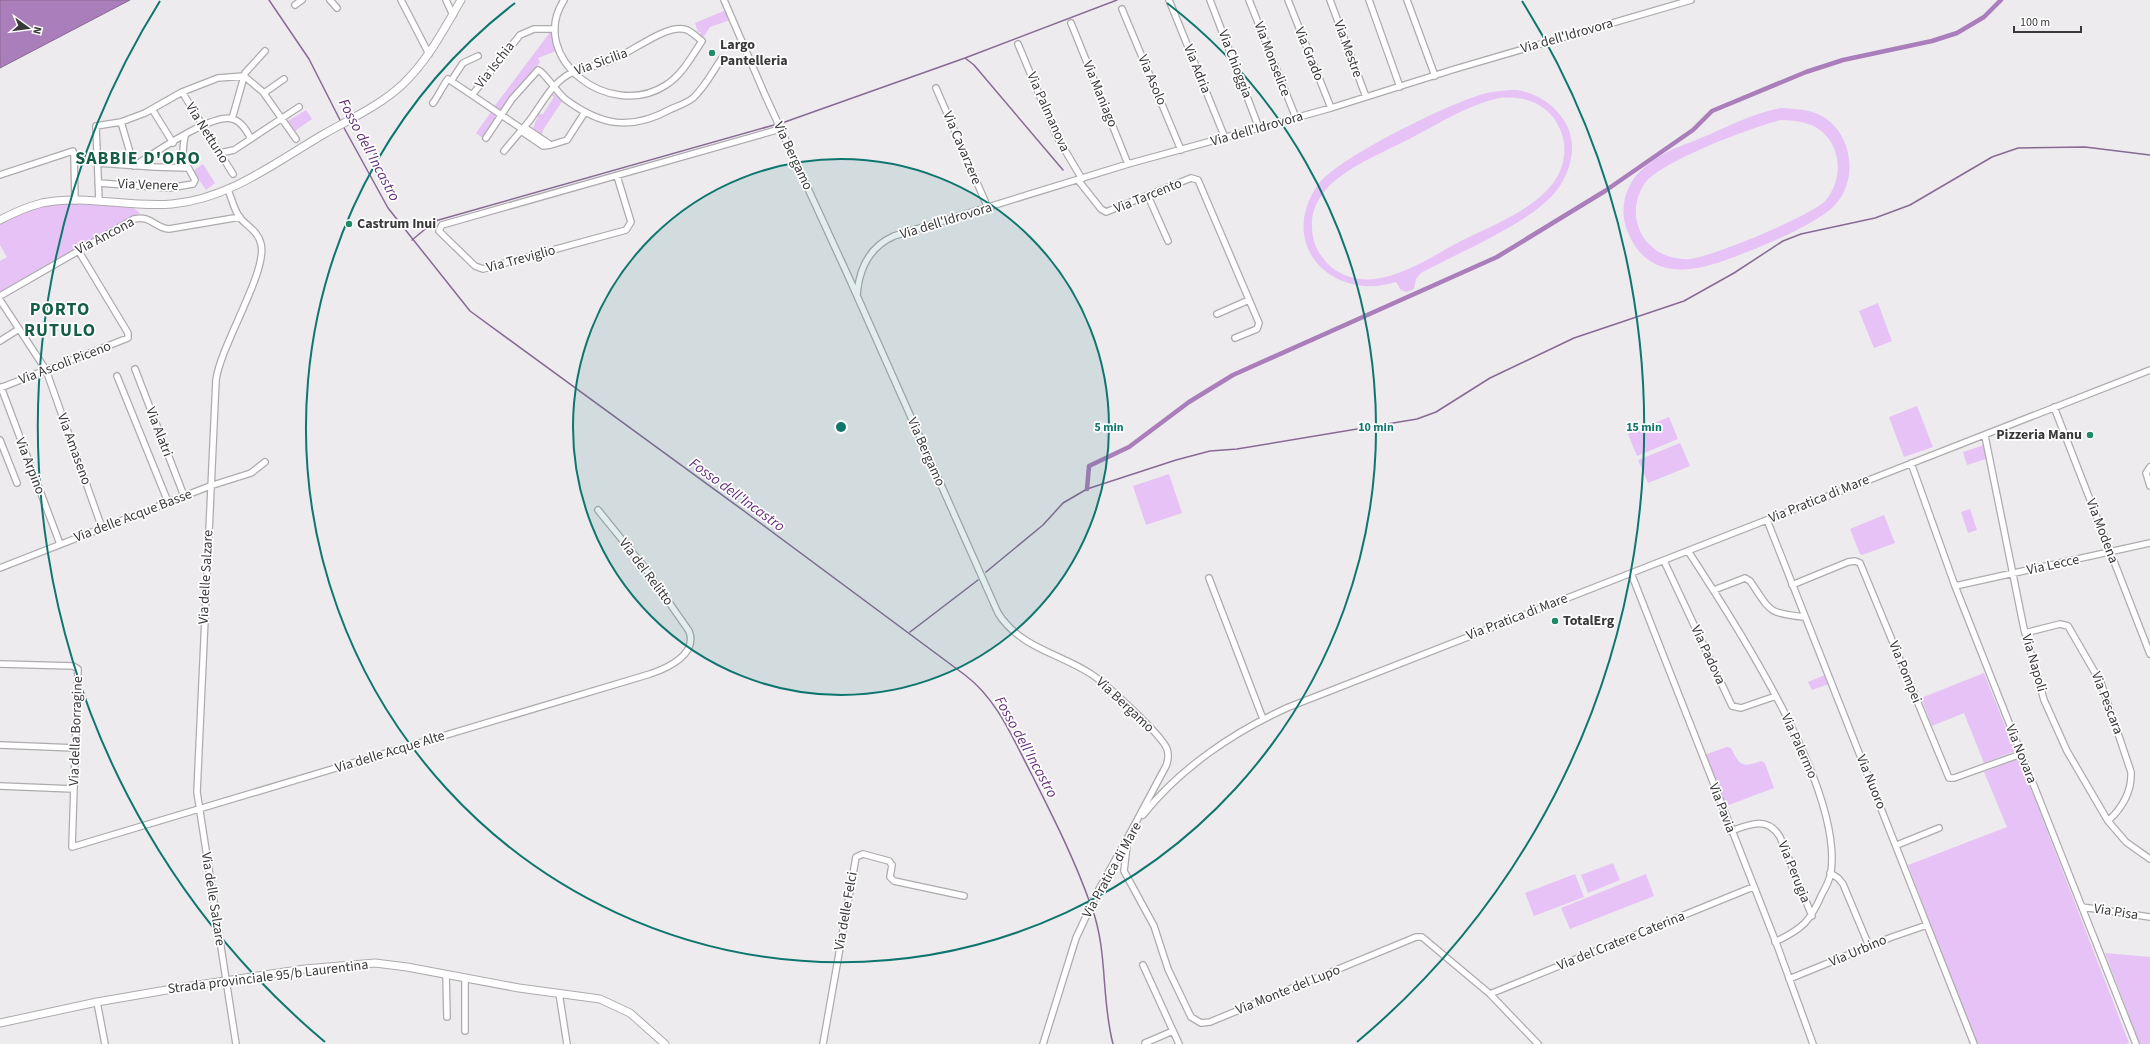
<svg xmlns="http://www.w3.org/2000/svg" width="2150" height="1044" font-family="'Source Sans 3',sans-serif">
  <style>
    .green { fill: #e7c2f6; fill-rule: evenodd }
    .water { fill: #aa7dbb; stroke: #886994 }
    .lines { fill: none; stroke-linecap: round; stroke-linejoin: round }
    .stream { stroke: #886994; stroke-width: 1.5 }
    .canal { stroke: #aa7dbb; stroke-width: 4.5 }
    .minor-casing { stroke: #aeabae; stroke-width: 8 }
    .major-casing { stroke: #aeabae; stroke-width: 9 }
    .minor { stroke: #fff; stroke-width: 5.5 }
    .major { stroke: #fff; stroke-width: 7 }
    .ring { fill: none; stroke: #0f766e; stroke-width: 2 }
    .poi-dot { fill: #1f8b69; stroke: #fff; stroke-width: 1.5 }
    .labels { text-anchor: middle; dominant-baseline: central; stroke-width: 3.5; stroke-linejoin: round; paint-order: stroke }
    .street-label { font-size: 14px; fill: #3a393a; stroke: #fff }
    .poi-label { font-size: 14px; font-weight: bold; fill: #3a393a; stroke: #fff; text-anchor: start }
    .water-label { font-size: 15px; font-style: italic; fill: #672e7a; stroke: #fff }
    .district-label { font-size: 18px; font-weight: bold; letter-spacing: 1px; fill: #145d46; stroke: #fff }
    .centre { fill: #0f766e; stroke: #fff; stroke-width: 2 }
    .ring-label { font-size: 12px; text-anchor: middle; font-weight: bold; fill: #0f766e; stroke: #fff; stroke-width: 3.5; stroke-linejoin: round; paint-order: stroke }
  </style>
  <rect width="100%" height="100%" fill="#edebee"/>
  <path class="green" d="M726 10 730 20 710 27 703 38 699 35 701 32H698L695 23Z
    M551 31 556 51 538 58 540 62 501 112 494 107Z
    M1516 90C1536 92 1555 105 1565 122 1580 147 1569 179 1550 198 1522 226 1458 253 1421 273L1416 279 1414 289 1407 292 1401 290 1396 282C1333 302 1277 246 1317 186 1335 159 1441 108 1474 97 1487 92 1502 90 1516 90ZM1499 98C1520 96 1539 100 1553 117 1561 128 1566 142 1564 155 1560 201 1497 223 1461 241 1434 255 1406 275 1375 279 1358 281 1339 276 1327 263 1317 252 1312 241 1312 226 1311 178 1376 157 1411 138 1440 123 1468 105 1499 98Z
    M554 94 563 100 543 130 542 135 533 128 539 114H543L554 97 551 95Z
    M1781 108C1795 109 1810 109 1822 116 1853 134 1859 181 1834 206 1813 227 1747 253 1717 263 1678 276 1643 272 1627 230 1621 215 1623 197 1631 183 1637 173 1647 164 1657 158 1670 149 1687 144 1701 138 1727 127 1753 113 1781 108ZM1781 120C1791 120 1801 121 1811 125 1841 138 1846 177 1825 201 1811 216 1711 257 1690 259 1675 260 1659 255 1649 244 1641 237 1638 227 1636 217 1635 205 1638 193 1645 183 1662 161 1752 127 1781 120Z
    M306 110 312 119 295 131 288 121Z
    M491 112 499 117 484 139 476 133Z
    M203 164 215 183 206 190 193 171Z
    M70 202 131 206 140 213 0 293V261L7 257 0 245V224C23 210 44 205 70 202Z
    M1878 303 1892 341 1874 348 1859 311Z
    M1917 406 1933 447 1904 457 1889 417Z
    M1669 417 1678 439 1637 456 1628 434Z
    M1680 443 1690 466 1648 483 1638 460Z
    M1984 445 1989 458 1967 465 1963 452Z
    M1169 474 1182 513 1146 525 1133 486Z
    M1970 509 1977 530 1968 533 1961 512Z
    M1884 515 1895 543 1862 555 1860 554 1850 529Z
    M1984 673 2015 751 1984 763 1964 713 1932 726 1921 698Z
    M1825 675 1829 684 1812 690 1808 682Z
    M1727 747 1731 748C1740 766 1742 768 1761 761L1765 763 1774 788 1726 806 1704 755Z
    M2019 758 2129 1043 2125 1044H1977L1908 865 2007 827 1984 772Z
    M1613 863 1620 880 1588 893 1581 875Z
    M1575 874 1584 897 1534 916 1525 893Z
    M1646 874 1654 896 1570 929 1561 908Z
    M2105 953 2150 957V1044H2140Z"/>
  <path class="water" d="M0 0H130L0 68Z"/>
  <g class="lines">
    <path class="stream" d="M269 0 309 59 341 122
      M965 58 974 65 1063 170
      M782 123 965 58 1117 0
      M343 126 388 208 470 311 744 511 965 675C998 700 1013 739 1032 775 1053 817 1074 858 1090 903
      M412 240 435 221 774 125
      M986 572 1043 525 1063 503 1087 489 1176 460 1210 451 1237 449 1417 419 1436 412 1490 378 1574 338 1684 301 1734 273 1783 241 1801 234 1875 218 1910 205 1992 157 2018 148 2085 147 2150 155
      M910 632 978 580
      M1092 908C1108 952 1101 999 1113 1044"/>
    <path class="canal" d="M1087 489 1089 466 1129 447 1189 402 1233 375 1497 257 1605 191 1693 130 1712 111 1806 72 1843 60 1932 41 1957 33 1984 17 2001 0"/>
    <defs>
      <path id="minor" d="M330 0 337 8
        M401 0 429 54
        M446 0 453 15
        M724 0 765 95 850 280 998 613C1020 648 1059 653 1091 674 1105 683 1162 735 1167 749 1169 755 1168 761 1166 766L1128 837 1124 871 1154 926 1168 969 1191 1017 1201 1023 1210 1022 1416 937H1422L1490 994 1538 1044
        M1169 0 1225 138
        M1210 0 1259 128
        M1249 0 1296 118
        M1288 0 1331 108
        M1330 0 1366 97
        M1369 0 1400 87
        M1407 0 1435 76
        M295 5 302 0
        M1122 9 1181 150
        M1071 23 1128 164
        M1018 44 1056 135 1082 179
        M451 81 472 95
        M936 88 988 208
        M182 92 233 174
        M264 93 284 79
        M433 103C439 95 442 87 448 79L451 81 463 63 478 56
        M152 109 173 143
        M232 119 245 73 265 51
        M121 122 134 166C153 154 213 112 233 119 242 122 247 131 251 139
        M522 129 472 95 520 35 534 29H555
        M521 131 543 146 551 145 524 127
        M486 138 512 99 538 70C543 71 558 93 565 99 601 126 631 131 671 109 678 106 687 103 693 98 705 87 713 71 722 58
        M551 145 567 140 585 112
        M504 151C513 140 522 130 530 120 542 104 554 79 574 72L607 62C628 56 666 22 687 30 692 32 698 38 702 41 692 56 682 75 666 85 609 122 527 57 564 0
        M220 153 234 150 299 107
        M97 163 155 167 187 168
        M0 175 73 151 74 154 75 201
        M617 176 631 222 626 230 483 269 475 266 439 231 442 225 780 129
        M1078 180 1101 209 1106 212 1191 178 1198 180 1259 323 1257 329 1235 338
        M98 183 169 188 193 184 195 180C185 161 180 159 185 136
        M228 190C232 199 234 210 240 218 248 227 258 231 261 244 268 271 221 344 216 380L197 792 236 1044
        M1148 196 1168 241
        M99 201 96 126 121 122 145 113 182 92 218 78 244 76 263 92 296 139
        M857 295C859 269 869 247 894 236L1128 164 1331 108 1455 69 1691 0
        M0 296 134 219C152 215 154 228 169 229L240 217
        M0 300 46 370 102 528
        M1217 314 1249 300
        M0 341 19 329
        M135 369 184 496
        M117 376 168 502
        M1 387 60 544
        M0 388 128 338V333L78 250
        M2054 407 2150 654
        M1985 436 2024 629 2044 700 2067 751 2108 821 2126 842 2150 859
        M0 440 17 483
        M1911 463 1955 586 2136 1044
        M2150 467 2146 473 2150 486
        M1767 520 1974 1044
        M1688 551C1734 621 1843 788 1831 872 1830 879 1826 887 1822 894 1810 922 1802 929 1775 942
        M1664 561 1732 706 1741 708 1776 696
        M0 568 210 486 251 473 265 462
        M1631 573 1777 945 1813 1044
        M1209 578 1263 719
        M1792 585 1848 562 1855 561 1860 563 1949 778H1954L2021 754
        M1955 586 2150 543
        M1714 590 1745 578 1750 581C1771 611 1766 613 1804 617
        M2025 633 2060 624 2068 626 2101 683 2131 772C2132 792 2122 808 2108 821
        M0 664 73 666 78 669 72 847 650 674C668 668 698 654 689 631L645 568 598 510
        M0 745 76 748
        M0 786 74 789
        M1143 815C1180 768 1235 731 1289 707L2150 370
        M1731 831C1750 824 1768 816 1780 837L1812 916
        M1897 845 1939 828
        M1830 873 1838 878 1843 884 1869 946
        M2082 907 2150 917
        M1143 965 1179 1044
        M446 974 447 1017
        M465 978V1031
        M1789 979 1892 937 1927 925
        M559 993 567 1044
        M1490 994 1753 887
        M97 1002 105 1044
        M1145 1043 1173 1031
        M823 1044 856 857 863 854 889 861 892 865 890 877 894 881 964 896
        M1043 1044 1076 938 1097 893 1128 837"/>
      <path id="major" d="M0 220C13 213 27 207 42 203 85 194 129 208 172 204 229 199 276 162 324 134 350 119 381 105 403 84 428 60 444 29 461 0
        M0 1023 97 1002 178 988 305 969 375 963 407 967 519 988 600 999 630 1013 665 1044"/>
    </defs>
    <use href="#minor" class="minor-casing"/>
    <use href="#major" class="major-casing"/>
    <use href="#minor" class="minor"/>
    <use href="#major" class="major"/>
  </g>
  <circle cx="841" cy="427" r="268" fill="#0f766e" fill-opacity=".12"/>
  <g class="ring">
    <circle cx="841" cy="427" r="268"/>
    <path d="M1167 3A535 535 0 1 1 515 3"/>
    <path d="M325 1042A803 803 0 0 1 160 1M1522 1A803 803 0 0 1 1357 1042"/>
  </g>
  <g class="poi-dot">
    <circle cx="712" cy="53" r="4"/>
    <circle cx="349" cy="224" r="4"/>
    <circle cx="2090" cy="435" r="4"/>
    <circle cx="1555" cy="621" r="4"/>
  </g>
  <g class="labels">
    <g class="street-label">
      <text transform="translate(1567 36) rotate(-16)">Via dell'Idrovora</text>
      <text transform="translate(1348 49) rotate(70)">Via Mestre</text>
      <text transform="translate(1309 54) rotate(68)">Via Grado</text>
      <text transform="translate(1272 59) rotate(69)">Via Monselice</text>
      <text transform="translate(601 62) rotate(-20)">Via Sicilia</text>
      <text transform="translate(1235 64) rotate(69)">Via Chioggia</text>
      <text transform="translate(495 65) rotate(-52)">Via Ischia</text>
      <text transform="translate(1197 69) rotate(68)">Via Adria</text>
      <text transform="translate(1152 80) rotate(67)">Via Asolo</text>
      <text transform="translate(1100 94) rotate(68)">Via Maniago</text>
      <text transform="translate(1048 112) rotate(66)">Via Palmanova</text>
      <text transform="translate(1257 129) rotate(-16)">Via dell'Idrovora</text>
      <text transform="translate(207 133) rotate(58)">Via Nettuno</text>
      <text transform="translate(962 148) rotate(67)">Via Cavarzere</text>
      <text transform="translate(793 156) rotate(65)">Via Bergamo</text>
      <text transform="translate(148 185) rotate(2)">Via Venere</text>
      <text transform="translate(1148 196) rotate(-22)">Via Tarcento</text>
      <text transform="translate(946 221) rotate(-17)">Via dell'Idrovora</text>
      <text transform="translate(105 236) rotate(-28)">Via Ancona</text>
      <text transform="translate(521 259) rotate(-15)">Via Treviglio</text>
      <text transform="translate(65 363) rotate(-21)">Via Ascoli Piceno</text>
      <text transform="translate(159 432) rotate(69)">Via Alatri</text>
      <text transform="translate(74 449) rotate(70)">Via Amaseno</text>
      <text transform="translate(926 452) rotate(66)">Via Bergamo</text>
      <text transform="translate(30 466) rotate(69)">Via Arpino</text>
      <text transform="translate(1819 499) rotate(-22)">Via Pratica di Mare</text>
      <text transform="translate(133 516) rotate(-21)">Via delle Acque Basse</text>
      <text transform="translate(2102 531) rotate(69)">Via Modena</text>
      <text transform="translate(2053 565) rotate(-12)">Via Lecce</text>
      <text transform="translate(646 572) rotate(53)">Via del Relitto</text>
      <text transform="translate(206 577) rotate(-87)">Via delle Salzare</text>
      <text transform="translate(1517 617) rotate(-21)">Via Pratica di Mare</text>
      <text transform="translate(1708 655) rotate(65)">Via Padova</text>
      <text transform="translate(2034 663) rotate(74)">Via Napoli</text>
      <text transform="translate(1905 672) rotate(68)">Via Pompei</text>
      <text transform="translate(2107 703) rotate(69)">Via Pescara</text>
      <text transform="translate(1125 705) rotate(43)">Via Bergamo</text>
      <text transform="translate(76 731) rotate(-88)">Via della Borragine</text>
      <text transform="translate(1799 746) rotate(66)">Via Palermo</text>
      <text transform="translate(390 752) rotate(-17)">Via delle Acque Alte</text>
      <text transform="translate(2021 754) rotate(68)">Via Novara</text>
      <text transform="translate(1871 782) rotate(68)">Via Nuoro</text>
      <text transform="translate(1722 808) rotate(69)">Via Pavia</text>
      <text transform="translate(1112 870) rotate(-61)">Via Pratica di Mare</text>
      <text transform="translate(1794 872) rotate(68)">Via Perugia</text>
      <text transform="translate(213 899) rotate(81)">Via delle Salzare</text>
      <text transform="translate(846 911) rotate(-80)">Via delle Felci</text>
      <text transform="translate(2116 912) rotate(9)">Via Pisa</text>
      <text transform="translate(1621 941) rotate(-22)">Via del Cratere Caterina</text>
      <text transform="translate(1858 951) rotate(-23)">Via Urbino</text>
      <text transform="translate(268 977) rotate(-7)">Strada provinciale 95/b Laurentina</text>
      <text transform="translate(1288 990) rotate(-22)">Via Monte del Lupo</text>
    </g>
    <g class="poi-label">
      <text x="720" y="45">Largo<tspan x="720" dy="16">Pantelleria</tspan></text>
      <text x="357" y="224">Castrum Inui</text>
      <text x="2082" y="435" text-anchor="end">Pizzeria Manu</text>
      <text x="1563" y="621">TotalErg</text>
    </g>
    <g class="water-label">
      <text transform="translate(369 150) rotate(62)">Fosso dell'Incastro</text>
      <text transform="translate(737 495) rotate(36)">Fosso dell'Incastro</text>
      <text transform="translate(1026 747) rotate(61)">Fosso dell'Incastro</text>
    </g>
    <g class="district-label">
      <text x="138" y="158">SABBIE D'ORO</text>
      <text x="60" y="309">PORTO<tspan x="60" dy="21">RUTULO</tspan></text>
    </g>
  </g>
  <circle cx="841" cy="427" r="6" class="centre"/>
  <g class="ring-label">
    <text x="1109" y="431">5 min</text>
    <text x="1376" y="431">10 min</text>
    <text x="1644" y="431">15 min</text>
  </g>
  <g transform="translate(28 28) rotate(104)" stroke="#ffffff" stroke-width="3" paint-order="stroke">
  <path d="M0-3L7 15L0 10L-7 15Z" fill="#3a393a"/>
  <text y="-6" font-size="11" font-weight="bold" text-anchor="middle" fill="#3a393a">N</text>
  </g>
  <path d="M2014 26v6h67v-6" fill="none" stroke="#3a393a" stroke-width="2"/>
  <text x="2020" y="26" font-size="12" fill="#3a393a" stroke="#ffffff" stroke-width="3" paint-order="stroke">100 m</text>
</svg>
